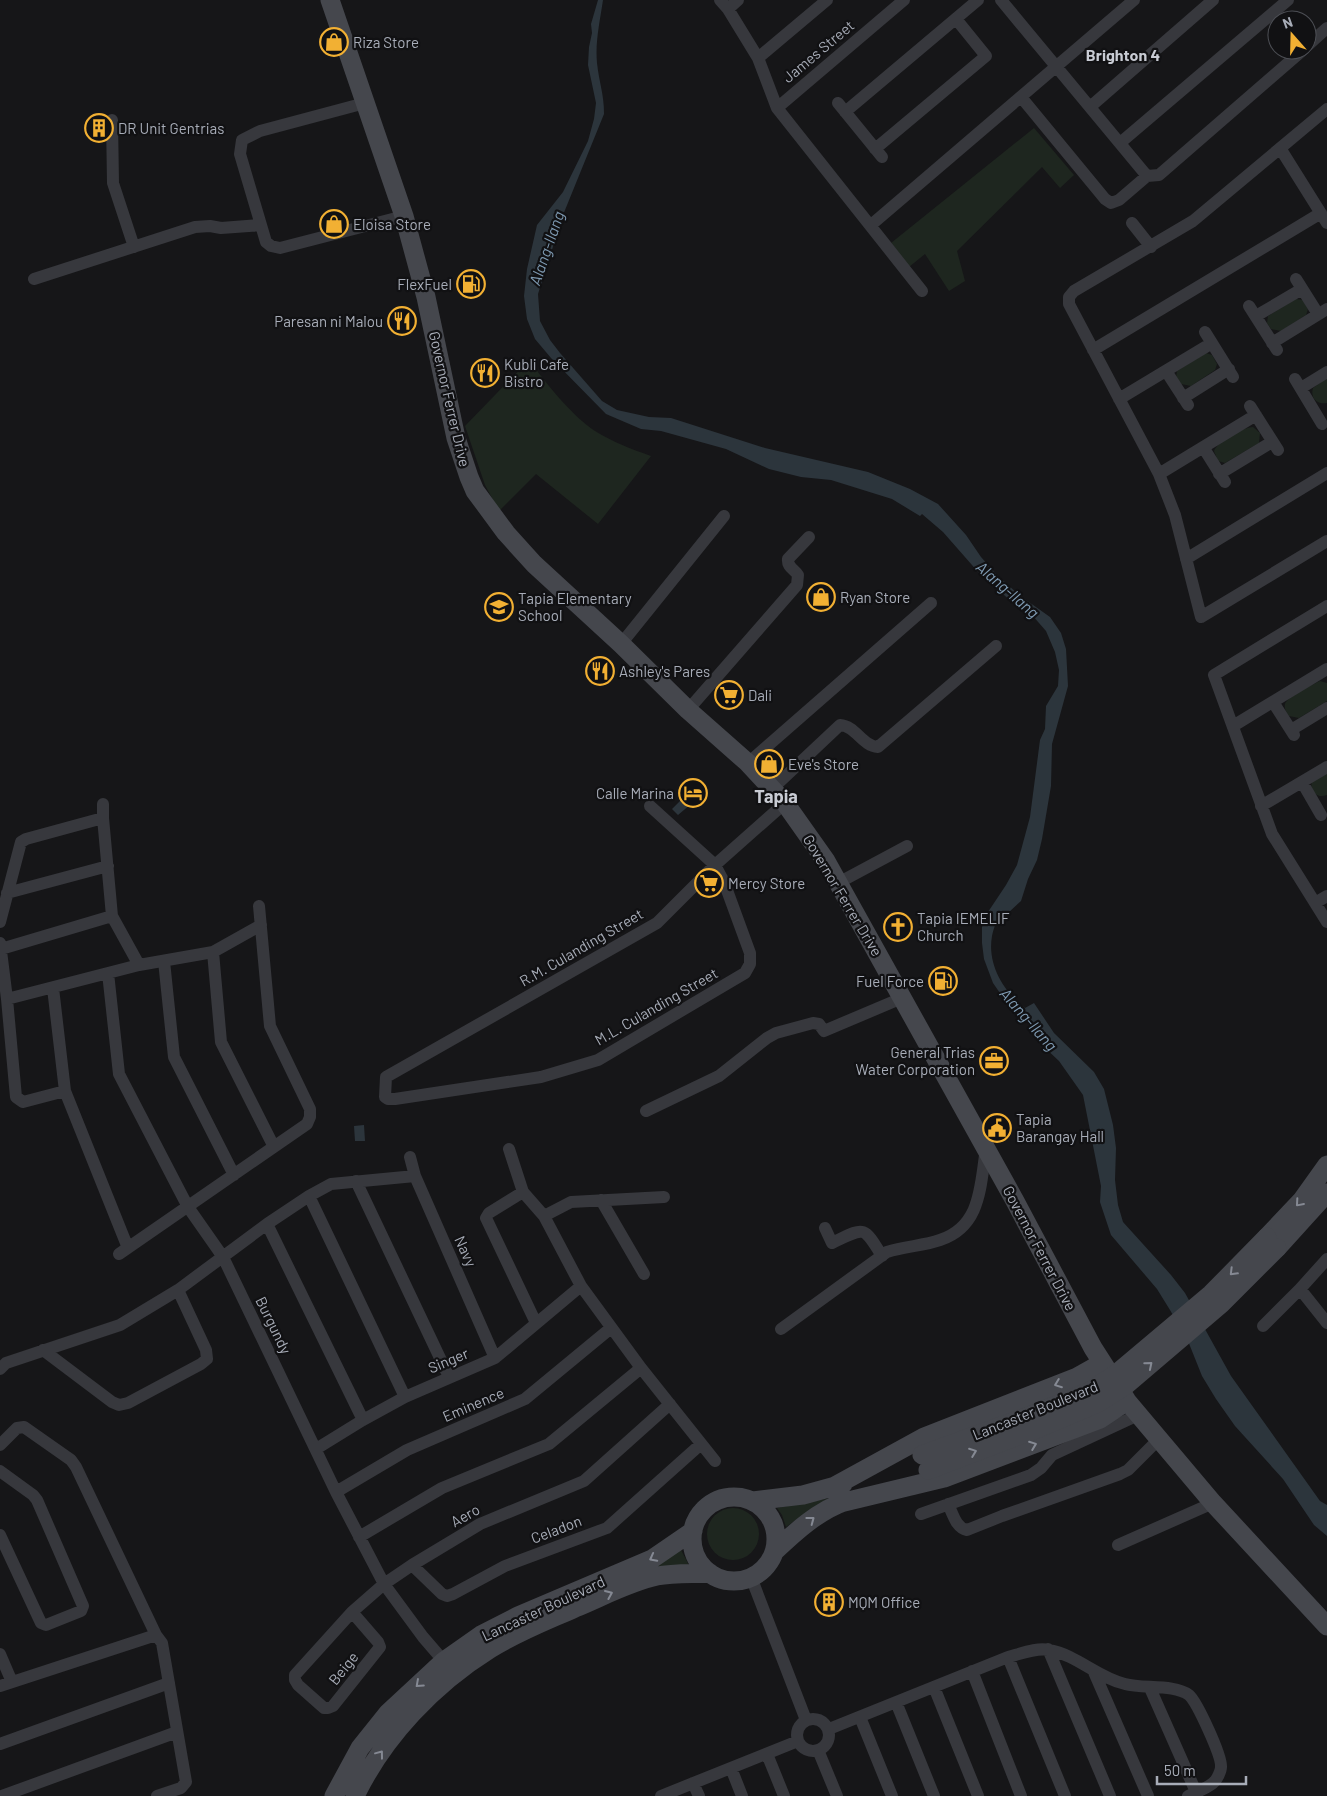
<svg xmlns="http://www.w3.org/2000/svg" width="1327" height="1796" font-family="Barlow,sans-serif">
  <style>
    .green { fill: #1e261f }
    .water { fill: #2c353c }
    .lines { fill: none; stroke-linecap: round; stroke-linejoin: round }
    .street { stroke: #37383d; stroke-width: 12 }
    .secondary { stroke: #45474d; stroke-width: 19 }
    .secondary-bridge { stroke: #45474d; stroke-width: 19 }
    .oneway { stroke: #858993 }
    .labels { text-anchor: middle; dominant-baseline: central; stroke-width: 4.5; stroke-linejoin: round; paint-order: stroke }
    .poi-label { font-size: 15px; fill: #a8adb8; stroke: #111113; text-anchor: start }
    .street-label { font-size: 15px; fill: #a8adb8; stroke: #111113 }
    .neighbourhood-label { font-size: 16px; font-weight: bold; fill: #c9ccd4; stroke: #111113 }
    .water-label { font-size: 16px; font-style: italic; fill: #7f9bb3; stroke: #111113 }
    .quarter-label { font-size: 18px; font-weight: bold; fill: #c9ccd4; stroke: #111113 }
  </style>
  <rect width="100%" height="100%" fill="#161618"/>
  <path class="green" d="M1034 128 1074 175 1060 188 1042 167 957 251 965 281 949 291 925 254 909 267 891 243Z
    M1296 299 1303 300 1308 309 1306 315 1281 331 1271 329 1267 323 1268 316Z
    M1206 353 1212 355 1217 364 1215 370 1191 386 1181 384 1176 378 1177 371Z
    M529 360C545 382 572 416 595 431 613 442 631 449 651 456L598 524 536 474 499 511 485 485 465 426Z
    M1327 378V403C1317 405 1310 398 1313 388Z
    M1253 427 1260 433 1259 443 1225 463 1218 461 1214 451C1217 442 1243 427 1253 427Z
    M1320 681 1327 683V701L1299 718 1289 716C1286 712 1284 709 1285 704 1287 697 1313 684 1320 681Z
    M1327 771V795C1317 799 1309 791 1312 781Z
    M830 1498 814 1507 786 1527 782 1515 777 1508Z
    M707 1534a26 26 0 1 1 52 0a26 26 0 1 1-52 0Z
    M681 1544V1550L690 1567 654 1570 653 1565Z"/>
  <path class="water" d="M598 0H603C600 21 595 42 597 63 599 82 604 94 604 114L563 215 538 294 540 321 550 340 560 353 602 401 617 410 649 417 671 418 765 448 868 472 910 489 938 504 966 535 981 557 998 576 1019 595 1050 617 1061 633 1066 649 1068 686 1052 744 1051 786 1042 839 1037 860 1028 879 1021 901 1008 913 998 917C996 923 993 930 992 936 987 964 1003 991 1025 1008L1034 1003 1054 1033 1094 1072 1104 1089 1113 1125 1116 1148 1115 1180 1118 1205 1123 1222 1171 1275 1185 1293 1231 1376 1320 1501 1327 1505V1536L1314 1525 1283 1479 1235 1426 1216 1399 1202 1376 1188 1341 1170 1310 1157 1289 1111 1235 1100 1202 1101 1186 1083 1095 1059 1061 1043 1046 1026 1021 1002 996 993 983 984 959 982 943V927L986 915 1006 885 1017 865 1030 817 1040 740 1045 729 1046 706 1058 686 1059 670 1055 652 1046 631 1032 615 1012 602 979 573 943 532 922 514 920 516 892 499 831 480 801 477 769 469 726 449 661 431 641 429 606 414 551 358 535 339 527 319 524 296 527 269 537 225 563 192 588 141 594 119 596 103 588 65 589 47 592 33 591 24Z
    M684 797 691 804 678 815 672 809Z
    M364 1125 365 1141H355L354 1126Z"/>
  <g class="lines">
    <path class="street" d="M720 0 728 9 758 58 777 108 922 291
      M1001 0 1147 176
      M728 9 738 0
      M1307 46 1327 28
      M758 58 827 0
      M1021 97 1105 199 1111 203 1119 200 1147 176 1159 175 1303 50
      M365 103 260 131 242 140 240 154 266 242 271 246 280 248 404 216
      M838 103 882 157
      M1090 107 1213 0
      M777 108 904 0
      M1327 109 1193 221 1074 291 1069 297V304L1159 474 1175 515 1201 617 1327 541
      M845 112 978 0
      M112 120 113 183 134 247
      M1120 143 1288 0
      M1280 148 1327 223
      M875 149 986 56 956 19
      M1132 223 1151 247
      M871 225 1134 0
      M34 279 195 227 210 226 221 228 261 225
      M1296 279 1318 314
      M1249 306 1277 350
      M1256 316 1302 289
      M1205 332 1233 377
      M1272 343 1327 309
      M1093 350 1321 213
      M1166 371 1188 405
      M1295 379 1322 424
      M1301 388 1327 372
      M1183 398 1229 369
      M1119 399 1212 343
      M1250 406 1278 450
      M1203 447 1225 482
      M1159 474 1256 415
      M1219 474 1272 442
      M1186 559 1327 473
      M1327 606 1214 675 1272 834 1327 922
      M621 644 724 516
      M1273 702 1294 735
      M688 710 797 585 798 575C794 569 787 567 788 559L809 537
      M1233 726 1327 669
      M1291 730 1327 708
      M748 763 931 603
      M1302 782 1321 815
      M772 789 840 725C856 726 862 746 878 747L996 646
      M103 804V818L112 916 139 965
      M650 806 715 865 724 882 750 953V964L745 973 598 1060 541 1077 395 1099H388L385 1097 386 1077 657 923 715 865 785 803
      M1261 806 1327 767
      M838 883 907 846
      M7 893 108 866
      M1315 903 1327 896
      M0 922 21 842 26 839 103 818
      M0 943 7 999 16 1097 23 1102 65 1091
      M1 949 112 916
      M213 952 221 1042 274 1147
      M164 961 174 1057 234 1175
      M108 973 119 1074 188 1207 223 1257 336 1492 384 1584 423 1637 448 1666
      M53 988 65 1091 128 1248
      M7 999 139 965 213 952 261 925
      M646 1111 719 1076 767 1038 776 1033 813 1023 819 1024 824 1031 902 998
      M509 1149 523 1192 544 1216 581 1286 641 1368 715 1461
      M410 1157 415 1176 495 1358
      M356 1181 449 1377
      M523 1192 489 1213 486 1218 536 1323
      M309 1196 405 1397
      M601 1200 644 1274
      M544 1216 571 1202 664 1197
      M267 1224 363 1420
      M825 1228 832 1243C865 1227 863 1225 882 1256
      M119 1254 307 1124 310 1117V1109L270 1026 259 906
      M1300 1289 1327 1323
      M1263 1326 1300 1289 1327 1259
      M781 1329 887 1252C905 1246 923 1246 940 1240 982 1226 980 1185 986 1149
      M43 1350 112 1402 119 1405 128 1403 201 1364 207 1359 206 1350 178 1290
      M0 1369 6 1363 120 1325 178 1290 267 1224 309 1196 331 1184 415 1176
      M0 1445 17 1428 24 1427 71 1460 76 1467 156 1635 162 1643 186 1782 181 1788 157 1796
      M316 1449 363 1420 405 1397 495 1358 581 1286
      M0 1471 33 1495 37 1500 83 1606 81 1611 46 1625 41 1623 0 1535
      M336 1492 407 1450 525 1399 611 1328
      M948 1504C953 1514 956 1528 967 1530L1002 1516 1120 1474 1128 1470 1159 1439
      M921 1514 1031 1475 1041 1468 1052 1455 1138 1415
      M359 1537 442 1488 549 1444 641 1368
      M1118 1545 1213 1503
      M412 1565 442 1594 447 1596 453 1594 505 1566 607 1528 701 1444
      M751 1577 806 1720
      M352 1612 378 1642 380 1647 333 1706 328 1708H324L298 1685 295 1680V1675L352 1612 384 1584 412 1565 480 1524 584 1481 670 1404
      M1048 1649 1110 1796
      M0 1654 12 1682
      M1008 1657 1065 1796
      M972 1671 1021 1796
      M1094 1672 1148 1796
      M0 1686 156 1635
      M934 1687 978 1796
      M1150 1688 1196 1792
      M896 1702 934 1796
      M860 1717 892 1796
      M797 1735a16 16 0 1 1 32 0a16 16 0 1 1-32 0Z
      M829 1729 1008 1657C1020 1654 1037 1647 1049 1650 1077 1655 1098 1678 1125 1684 1143 1689 1174 1684 1189 1695 1197 1702 1222 1756 1221 1767 1221 1771 1217 1779 1215 1781 1209 1788 1196 1792 1188 1796
      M0 1744 169 1683
      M818 1750 837 1796
      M767 1754 784 1796
      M731 1768 742 1796
      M693 1783 699 1796
      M2 1796 177 1732
      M661 1796 798 1741"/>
    <path class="secondary" d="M330 0 404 216 426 297 456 438 469 477 475 491 506 533 534 564 621 644 688 710 748 763 785 803 826 861 1015 1201 1093 1348 1127 1401 1213 1503 1327 1626
      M1267 1237 1302 1200 1327 1165
      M1277 1248 1327 1193
      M831 1488 924 1437 1077 1377 1102 1363
      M692 1539a42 42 0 1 1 84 0a42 42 0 1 1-84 0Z
      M753 1501 803 1495 843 1484
      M836 1504 944 1478 1100 1419 1127 1401
      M774 1552C796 1531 818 1511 846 1501
      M334 1796 360 1748 388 1713 444 1661 481 1635 518 1616 652 1559 693 1531
      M355 1796C384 1736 434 1684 490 1649 517 1632 546 1621 575 1608 602 1597 629 1582 657 1576 674 1573 692 1574 710 1573"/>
    <path class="secondary-bridge" d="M922 1455 1031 1415 1090 1391 1116 1374 1211 1294 1267 1237
      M928 1470 1039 1428 1098 1403 1126 1385 1221 1304 1277 1248"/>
  </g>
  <defs><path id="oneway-chevron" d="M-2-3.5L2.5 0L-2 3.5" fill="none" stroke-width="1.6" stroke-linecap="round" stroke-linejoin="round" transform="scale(1.25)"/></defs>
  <g class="oneway">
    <use href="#oneway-chevron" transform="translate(1299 1203) rotate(131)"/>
    <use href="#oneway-chevron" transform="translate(1233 1272) rotate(135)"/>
    <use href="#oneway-chevron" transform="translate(1149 1365) rotate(-40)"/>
    <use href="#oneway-chevron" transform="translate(1058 1384) rotate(159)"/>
    <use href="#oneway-chevron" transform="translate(1033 1445) rotate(-21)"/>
    <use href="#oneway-chevron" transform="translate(973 1452) rotate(-21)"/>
    <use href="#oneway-chevron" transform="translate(811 1520) rotate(-37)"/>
    <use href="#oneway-chevron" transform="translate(653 1558) rotate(152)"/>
    <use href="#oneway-chevron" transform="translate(609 1594) rotate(-23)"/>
    <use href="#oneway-chevron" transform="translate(419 1684) rotate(138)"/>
    <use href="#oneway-chevron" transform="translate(380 1754) rotate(-53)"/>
  </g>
  <defs>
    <symbol id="shop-ring" viewBox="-11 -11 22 22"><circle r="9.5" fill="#111113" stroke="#f2b033" stroke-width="1.5"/><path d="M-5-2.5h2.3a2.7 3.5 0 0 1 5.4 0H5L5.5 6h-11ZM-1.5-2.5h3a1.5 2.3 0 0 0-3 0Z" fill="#f2b033"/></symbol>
    <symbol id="building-ring" viewBox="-11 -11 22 22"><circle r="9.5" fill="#111113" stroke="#f2b033" stroke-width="1.5"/><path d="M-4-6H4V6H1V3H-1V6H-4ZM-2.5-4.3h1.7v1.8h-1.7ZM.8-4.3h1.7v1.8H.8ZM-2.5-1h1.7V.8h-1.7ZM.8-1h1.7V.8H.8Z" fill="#f2b033"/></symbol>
    <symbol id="fuel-ring" viewBox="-11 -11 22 22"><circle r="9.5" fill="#111113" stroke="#f2b033" stroke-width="1.5"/><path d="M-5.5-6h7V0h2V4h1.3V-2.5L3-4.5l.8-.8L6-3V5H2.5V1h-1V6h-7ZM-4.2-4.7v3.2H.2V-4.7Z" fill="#f2b033"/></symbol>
    <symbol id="restaurant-ring" viewBox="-11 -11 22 22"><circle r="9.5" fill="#111113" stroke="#f2b033" stroke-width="1.5"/><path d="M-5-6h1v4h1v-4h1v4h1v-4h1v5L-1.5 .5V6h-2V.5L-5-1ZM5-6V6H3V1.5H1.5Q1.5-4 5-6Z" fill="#f2b033"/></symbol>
    <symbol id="school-ring" viewBox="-11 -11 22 22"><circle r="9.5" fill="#111113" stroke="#f2b033" stroke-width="1.5"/><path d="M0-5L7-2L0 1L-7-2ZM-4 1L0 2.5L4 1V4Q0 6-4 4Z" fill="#f2b033"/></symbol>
    <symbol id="supermarket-ring" viewBox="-11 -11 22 22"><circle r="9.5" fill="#111113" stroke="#f2b033" stroke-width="1.5"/><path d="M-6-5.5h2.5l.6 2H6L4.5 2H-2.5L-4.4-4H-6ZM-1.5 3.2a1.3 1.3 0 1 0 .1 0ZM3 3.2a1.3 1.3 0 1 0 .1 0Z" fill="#f2b033"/></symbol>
    <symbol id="hotel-ring" viewBox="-11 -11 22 22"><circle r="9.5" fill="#111113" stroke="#f2b033" stroke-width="1.5"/><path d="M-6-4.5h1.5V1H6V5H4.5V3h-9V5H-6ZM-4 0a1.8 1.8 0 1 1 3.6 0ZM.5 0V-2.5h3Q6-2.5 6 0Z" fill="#f2b033"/></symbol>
    <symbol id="church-ring" viewBox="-11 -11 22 22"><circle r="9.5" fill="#111113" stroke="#f2b033" stroke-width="1.5"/><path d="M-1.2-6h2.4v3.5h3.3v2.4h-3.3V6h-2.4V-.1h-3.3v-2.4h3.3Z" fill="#f2b033"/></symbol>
    <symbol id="office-ring" viewBox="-11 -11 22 22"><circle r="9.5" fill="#111113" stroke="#f2b033" stroke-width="1.5"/><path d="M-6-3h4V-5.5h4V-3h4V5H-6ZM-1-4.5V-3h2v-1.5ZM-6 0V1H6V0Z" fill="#f2b033"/></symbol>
    <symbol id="civic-ring" viewBox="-11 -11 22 22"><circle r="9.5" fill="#111113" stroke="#f2b033" stroke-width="1.5"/><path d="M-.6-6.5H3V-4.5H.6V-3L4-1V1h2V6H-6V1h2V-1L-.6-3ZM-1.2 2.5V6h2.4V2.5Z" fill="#f2b033"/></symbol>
  </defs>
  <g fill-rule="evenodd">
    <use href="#shop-ring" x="318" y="26" width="32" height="32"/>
    <use href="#building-ring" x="83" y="112" width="32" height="32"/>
    <use href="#shop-ring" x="318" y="208" width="32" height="32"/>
    <use href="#fuel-ring" x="455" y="268" width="32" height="32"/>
    <use href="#restaurant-ring" x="386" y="305" width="32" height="32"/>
    <use href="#restaurant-ring" x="469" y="357" width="32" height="32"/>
    <use href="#shop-ring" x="805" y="581" width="32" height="32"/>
    <use href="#school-ring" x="483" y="591" width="32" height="32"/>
    <use href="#restaurant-ring" x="584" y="655" width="32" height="32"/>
    <use href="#supermarket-ring" x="713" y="679" width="32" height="32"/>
    <use href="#shop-ring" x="753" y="748" width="32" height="32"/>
    <use href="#hotel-ring" x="677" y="777" width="32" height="32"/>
    <use href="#supermarket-ring" x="693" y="867" width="32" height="32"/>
    <use href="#church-ring" x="882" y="911" width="32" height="32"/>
    <use href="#fuel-ring" x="927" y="965" width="32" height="32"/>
    <use href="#office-ring" x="978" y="1045" width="32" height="32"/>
    <use href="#civic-ring" x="981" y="1112" width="32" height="32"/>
    <use href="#building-ring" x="813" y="1586" width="32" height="32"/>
  </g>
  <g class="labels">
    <g class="poi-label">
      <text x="353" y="42">Riza Store</text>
      <text x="118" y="128">DR Unit Gentrias</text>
      <text x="353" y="224">Eloisa Store</text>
      <text x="452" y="284" text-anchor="end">FlexFuel</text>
      <text x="383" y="321" text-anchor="end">Paresan ni Malou</text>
      <text x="504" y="364">Kubli Cafe<tspan x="504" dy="17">Bistro</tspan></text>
      <text x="840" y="597">Ryan Store</text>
      <text x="518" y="598">Tapia Elementary<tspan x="518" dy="17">School</tspan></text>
      <text x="619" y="671">Ashley's Pares</text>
      <text x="748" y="695">Dali</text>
      <text x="788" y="764">Eve's Store</text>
      <text x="674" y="793" text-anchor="end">Calle Marina</text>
      <text x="728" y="883">Mercy Store</text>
      <text x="917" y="918">Tapia IEMELIF<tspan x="917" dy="17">Church</tspan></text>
      <text x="924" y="981" text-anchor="end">Fuel Force</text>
      <text x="975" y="1052" text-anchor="end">General Trias<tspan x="975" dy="17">Water Corporation</tspan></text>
      <text x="1016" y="1119">Tapia<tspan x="1016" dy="17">Barangay Hall</tspan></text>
      <text x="848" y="1602">MQM Office</text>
    </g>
    <g class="street-label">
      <text transform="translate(818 51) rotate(-40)">James Street</text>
      <text transform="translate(450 399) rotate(77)">Governor Ferrer Drive</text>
      <text transform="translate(843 895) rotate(59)">Governor Ferrer Drive</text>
      <text transform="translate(581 947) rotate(-30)">R.M. Culanding Street</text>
      <text transform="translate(656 1006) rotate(-30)">M.L. Culanding Street</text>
      <text transform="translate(1040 1248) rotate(62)">Governor Ferrer Drive</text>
      <text transform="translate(466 1251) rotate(66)">Navy</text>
      <text transform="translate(274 1325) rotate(64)">Burgundy</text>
      <text transform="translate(448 1360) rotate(-23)">Singer</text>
      <text transform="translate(473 1404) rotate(-23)">Eminence</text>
      <text transform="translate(1035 1410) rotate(-22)">Lancaster Boulevard</text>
      <text transform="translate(465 1515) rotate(-29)">Aero</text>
      <text transform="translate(556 1529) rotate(-21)">Celadon</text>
      <text transform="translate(543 1608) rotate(-25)">Lancaster Boulevard</text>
      <text transform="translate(343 1668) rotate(-51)">Beige</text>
    </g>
    <g class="neighbourhood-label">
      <text x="1123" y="54">Brighton 4</text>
    </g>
    <g class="water-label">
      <text transform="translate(546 248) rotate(-71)">Alang-Ilang</text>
      <text transform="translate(1008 589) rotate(41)">Alang-Ilang</text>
      <text transform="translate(1029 1019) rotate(49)">Alang-Ilang</text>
    </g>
    <g class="quarter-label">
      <text x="776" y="796">Tapia</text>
    </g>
  </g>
  <g transform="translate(1292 35) rotate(340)"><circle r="24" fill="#111113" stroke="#4d4f55"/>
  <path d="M0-4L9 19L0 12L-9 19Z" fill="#f2b033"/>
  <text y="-8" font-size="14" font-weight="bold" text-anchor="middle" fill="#a8adb8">N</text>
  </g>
  <path d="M1157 1776v8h89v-8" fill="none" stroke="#a8adb8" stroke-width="2.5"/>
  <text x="1164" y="1776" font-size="15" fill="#a8adb8" stroke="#111113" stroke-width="4" paint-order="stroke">50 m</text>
</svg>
